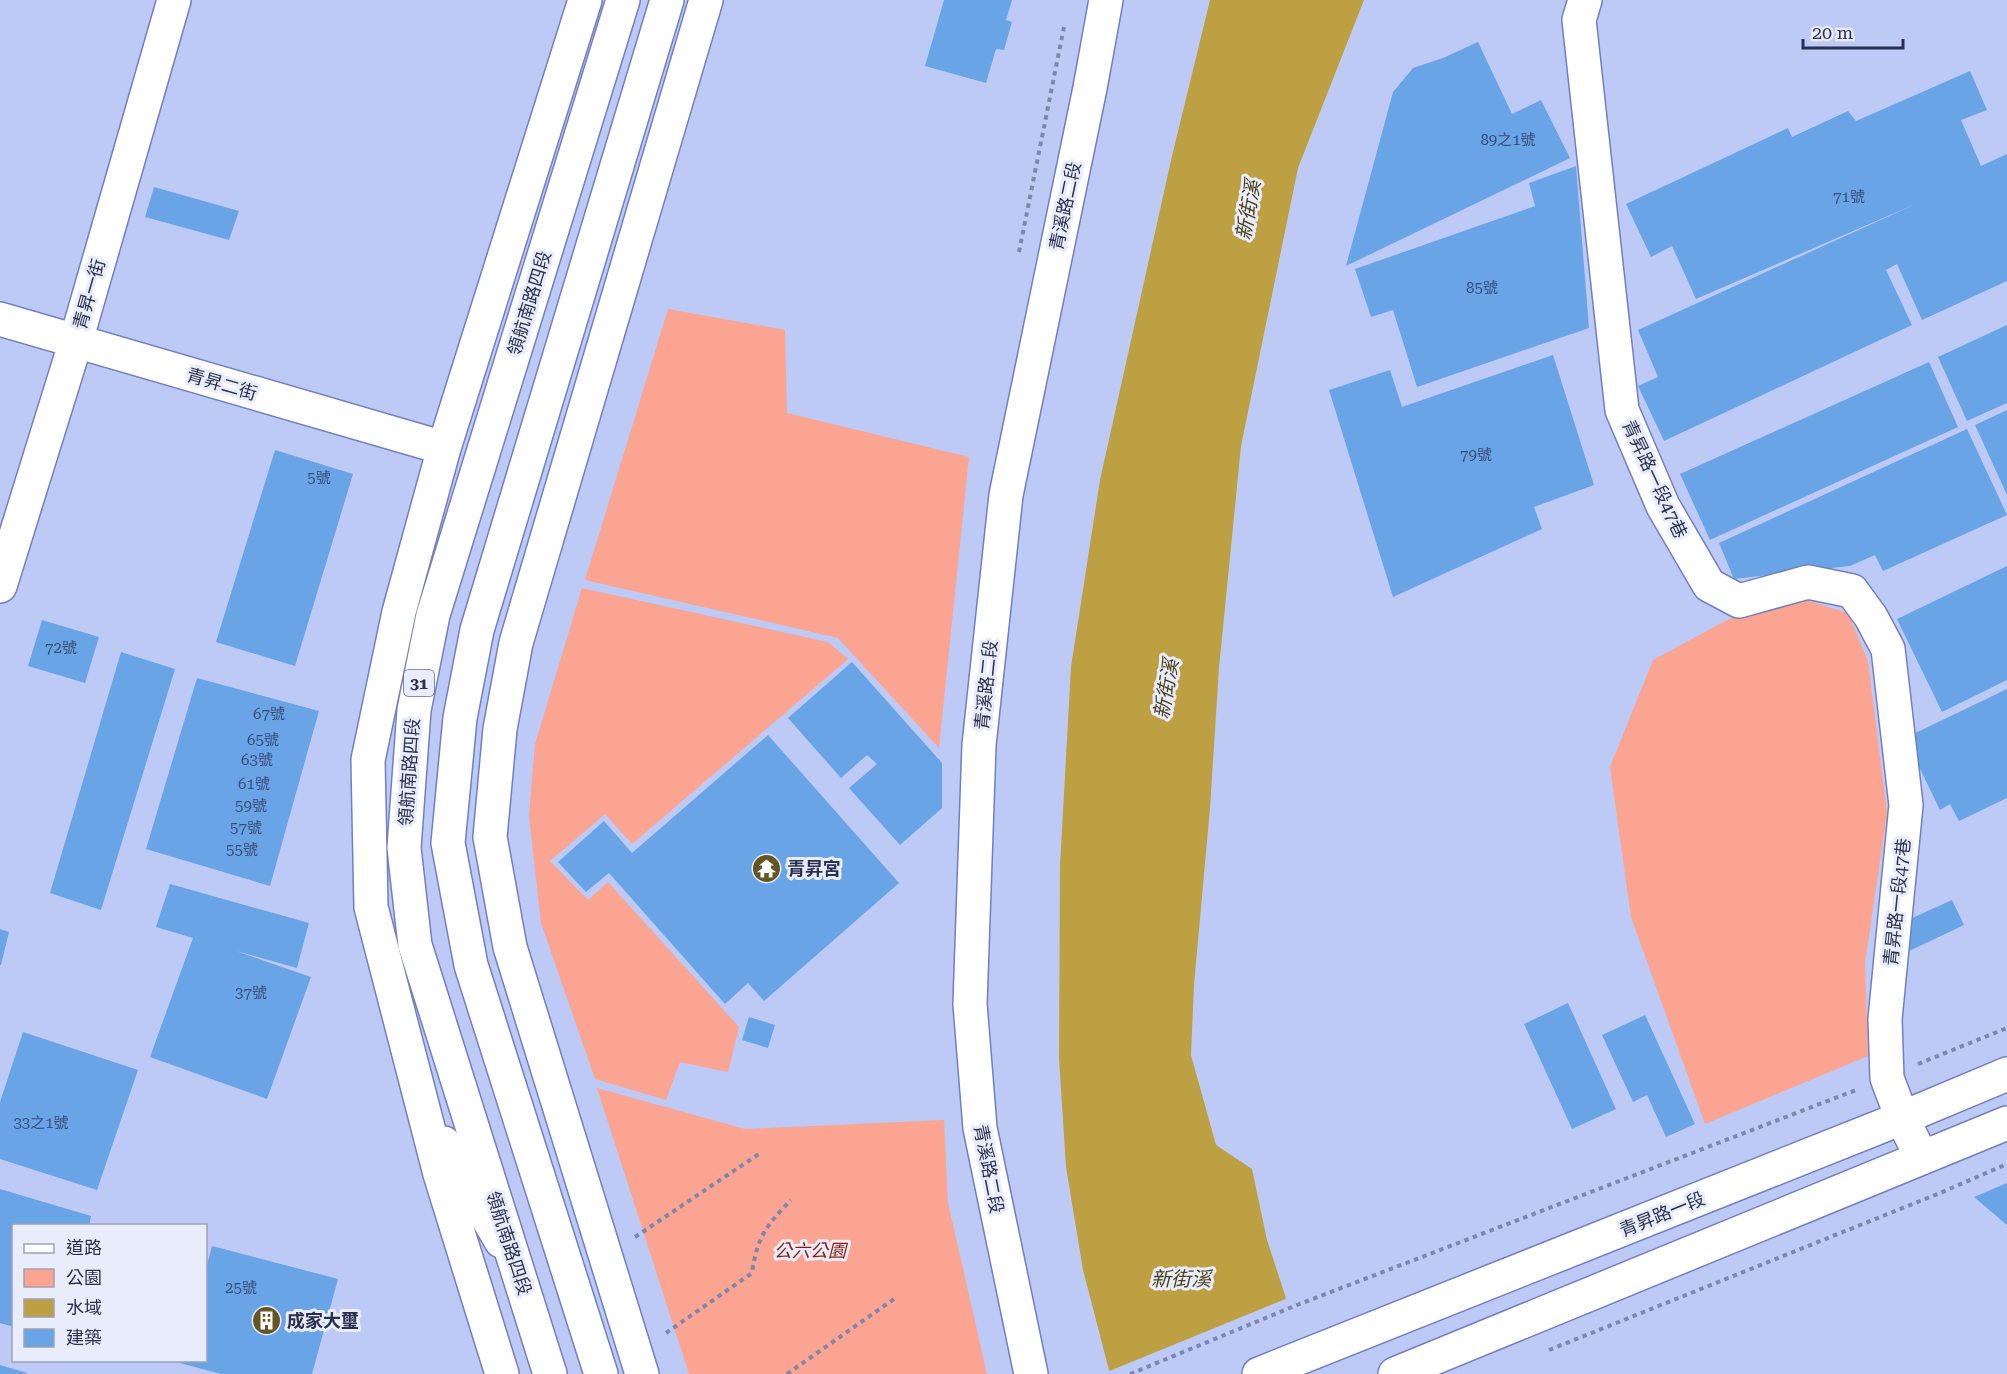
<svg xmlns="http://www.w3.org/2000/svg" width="2007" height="1374" font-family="'Roboto Serif','Noto Sans TC',serif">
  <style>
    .green { fill: #faa491 }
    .water { fill: #bca041 }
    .pier { fill: #becaf6 }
    .building { fill: #69a4e7 }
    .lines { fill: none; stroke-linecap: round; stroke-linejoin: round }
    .minor-casing { stroke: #707fc4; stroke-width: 36 }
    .major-casing { stroke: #707fc4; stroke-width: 36 }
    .path { stroke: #7e88ad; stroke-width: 4; stroke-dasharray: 4.5 4.5; stroke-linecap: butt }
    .minor { stroke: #fff; stroke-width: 33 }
    .major { stroke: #fff; stroke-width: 33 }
    .labels { text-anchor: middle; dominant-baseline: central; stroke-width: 6; stroke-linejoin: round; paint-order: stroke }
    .number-label { font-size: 15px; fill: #394d74 }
    .shield { fill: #e8ecfb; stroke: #626881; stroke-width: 1.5 }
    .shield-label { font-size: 16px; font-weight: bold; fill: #29304d }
    .street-label { font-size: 18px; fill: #29304d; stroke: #e8ecfb }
    .poi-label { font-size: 18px; font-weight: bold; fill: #29304d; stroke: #e8ecfb; text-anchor: start }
    .park-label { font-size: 18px; font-style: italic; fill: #8b1e06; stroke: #e8ecfb }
    .water-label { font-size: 20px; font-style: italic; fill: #4c4018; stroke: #e8ecfb }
  </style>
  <rect width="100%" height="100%" fill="#becaf6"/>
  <path class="green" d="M668 309 785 330 787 413 969 457 939 748 838 638 585 580Z
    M582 588 828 642 848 659 632 844 605 814 550 861 588 900 608 882 739 1027 728 1072 680 1062 666 1100 595 1079 541 923 529 816 535 744Z
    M1803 599 1848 613 1868 661 1887 813 1865 963 1868 1056 1705 1124 1631 917 1610 767 1653 660 1729 619Z
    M597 1088 745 1129 944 1120 948 1203 987 1374H689Z"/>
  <path class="water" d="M1210 0H1364L1298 168 1241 446 1219 668 1210 808 1194 985 1191 1055 1216 1145 1252 1169 1267 1240 1285 1295 1300 1374H1110L1083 1270 1066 1167 1059 1058 1060 866 1071 667 1100 480 1172 156Z"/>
  <path class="pier" d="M1288 1298 1303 1374H1107V1372Z"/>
  <path class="building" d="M944 0H1012L1006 20 1012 22 1004 50 996 49 986 83 925 66Z
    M1478 42 1512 114 1541 100 1570 158 1346 266 1393 92 1413 68 1443 58Z
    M1970 71 1987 110 1961 120 1981 166 2007 154V281L1922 320 1897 264 1886 270 1912 325 1664 441 1638 386 1658 377 1638 330 1918 203 1696 299 1672 246 1651 257 1626 204 1788 128 1792 137 1848 111 1856 121Z
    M1576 166 1589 328 1417 387 1393 310 1371 317 1355 269 1535 206 1529 183Z
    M154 187 239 211 229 240 145 217Z
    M2007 325V403L1967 421 1938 357Z
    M1553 355 1594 485 1534 507 1542 529 1393 597 1329 390 1390 370 1402 407Z
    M1929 362 1958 427 1710 540 1680 474Z
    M2007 410V495L1975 425Z
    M1967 429 2007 515 1883 571 1875 555 1850 566 1734 579 1719 543Z
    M275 450 353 474 295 666 216 642Z
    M2007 566V680L1942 712 1897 619Z
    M42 620 99 637 85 683 28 666Z
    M121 652 175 669 101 910 50 893Z
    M852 662 942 763V808L900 845 849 788 877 764 867 755 841 778 788 718Z
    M197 678 319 711 270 886 146 849Z
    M2007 689V798L1959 821 1950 804 1940 810 1905 738Z
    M768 735 899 883 764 1001 748 983 725 1004 609 873 586 892 558 862 604 821 632 853Z
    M170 884 309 923 297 968 236 951 311 977 267 1099 150 1057 193 938 156 927Z
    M1952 900 1964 925 1907 952 1910 919Z
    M0 929 9 932 1 965H0Z
    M1568 1003 1616 1109 1572 1129 1524 1024Z
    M1645 1015 1695 1124 1666 1137 1647 1095 1633 1102 1602 1035Z
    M749 1017 775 1025 768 1048 742 1040Z
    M23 1032 138 1070 97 1190 0 1159V1102Z
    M2007 1183V1225L1974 1197Z
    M0 1189 91 1216 89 1226H14V1327L0 1323Z
    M212 1246 338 1279 312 1374H221L180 1363 181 1360H206V1269Z
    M0 1365 27 1373V1374H0Z"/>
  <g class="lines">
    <defs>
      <path id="minor" d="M1585 0 1579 20 1622 410 1663 506 1709 585 1739 601 1808 582 1852 591 1871 617 1888 649 1906 805 1885 1019 1887 1078 1902 1118 1922 1158
        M0 319 444 448
        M0 586 76 341 174 0
        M444 1143 501 1241
        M502 1374 440 1174 371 907 368 760 399 612 444 448 585 0
        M642 1374 510 947 490 837 500 729 516 643 706 0
        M1031 1374 980 1128 970 1004 979 745 1006 495 1090 88 1106 0
        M1259 1374 1902 1118 2007 1074
        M1395 1374 2007 1123"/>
      <path id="major" d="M550 1374 415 945 404 848 414 710 433 615 623 0
        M601 1374 471 965 448 843 460 718 477 630 667 0"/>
    </defs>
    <use href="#minor" class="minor-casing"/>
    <use href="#major" class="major-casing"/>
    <path class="path" d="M1019 252 1064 27
      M1918 1064 2007 1028
      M635 1237 762 1152
      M666 1333 752 1273C757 1237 766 1226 791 1200
      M1549 1350 1940 1193 2007 1164
      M787 1374 894 1299
      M1130 1374 1297 1305 1856 1090"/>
    <use href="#minor" class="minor"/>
    <use href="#major" class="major"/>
  </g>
  <defs>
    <symbol id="temple-disc" viewBox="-11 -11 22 22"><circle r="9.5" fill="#645522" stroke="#e8ecfb"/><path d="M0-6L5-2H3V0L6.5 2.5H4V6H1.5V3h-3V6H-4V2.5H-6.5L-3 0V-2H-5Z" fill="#fff"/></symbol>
    <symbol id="building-disc" viewBox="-11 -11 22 22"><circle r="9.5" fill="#645522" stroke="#e8ecfb"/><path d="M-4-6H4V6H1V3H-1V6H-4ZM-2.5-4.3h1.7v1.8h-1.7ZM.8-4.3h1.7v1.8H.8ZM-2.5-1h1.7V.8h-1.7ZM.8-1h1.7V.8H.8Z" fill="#fff"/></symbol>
  </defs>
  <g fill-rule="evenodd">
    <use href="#temple-disc" x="750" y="852" width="33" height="33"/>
    <use href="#building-disc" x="250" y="1304" width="33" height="33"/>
  </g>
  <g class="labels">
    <g class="number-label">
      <text x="1508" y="140">89之1號</text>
      <text x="1849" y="197">71號</text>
      <text x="1482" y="288">85號</text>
      <text x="1476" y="455">79號</text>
      <text x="319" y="478">5號</text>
      <text x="61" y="648">72號</text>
      <text x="269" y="714">67號</text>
      <text x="263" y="740">65號</text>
      <text x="257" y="760">63號</text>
      <text x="254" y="784">61號</text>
      <text x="251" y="806">59號</text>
      <text x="246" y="828">57號</text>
      <text x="242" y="850">55號</text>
      <text x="251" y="993">37號</text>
      <text x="41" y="1123">33之1號</text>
      <text x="241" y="1288">25號</text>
    </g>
    <rect class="shield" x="404" y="670" width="30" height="26" rx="4.5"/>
    <g class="shield-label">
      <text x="419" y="683">31</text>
    </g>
    <g class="street-label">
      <text transform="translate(1065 206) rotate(-78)">青溪路二段</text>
      <text transform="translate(89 294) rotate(-74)">青昇一街</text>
      <text transform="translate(529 303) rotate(-73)">領航南路四段</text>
      <text transform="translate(222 384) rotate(16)">青昇二街</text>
      <text transform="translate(1655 479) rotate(65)">青昇路一段47巷</text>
      <text transform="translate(986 685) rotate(-84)">青溪路二段</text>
      <text transform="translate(409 772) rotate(-86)">領航南路四段</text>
      <text transform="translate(1897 902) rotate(-84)">青昇路一段47巷</text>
      <text transform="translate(989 1169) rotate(79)">青溪路二段</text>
      <text transform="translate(1662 1214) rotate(-22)">青昇路一段</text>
      <text transform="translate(509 1243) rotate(72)">領航南路四段</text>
    </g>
    <g class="poi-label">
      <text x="787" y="868">青昇宮</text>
      <text x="287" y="1320">成家大璽</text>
    </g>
    <g class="park-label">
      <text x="810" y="1250">公六公園</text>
    </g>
    <g class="water-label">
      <text transform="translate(1248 210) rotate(-80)">新街溪</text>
      <text transform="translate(1166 689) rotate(-80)">新街溪</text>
      <text x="1181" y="1279">新街溪</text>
    </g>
  </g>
  <rect x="12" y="1224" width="195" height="138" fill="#e8ecfb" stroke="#9ca1b5" stroke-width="1.5"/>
  <rect x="24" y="1244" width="30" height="9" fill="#ffffff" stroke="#9ca1b5" stroke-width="1.5"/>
  <text x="66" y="1254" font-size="18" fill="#29304d">道路</text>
  <rect x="24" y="1269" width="30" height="18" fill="#faa491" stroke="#9ca1b5" stroke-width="1.5"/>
  <text x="66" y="1284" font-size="18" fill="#29304d">公園</text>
  <rect x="24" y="1299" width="30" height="18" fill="#bca041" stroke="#9ca1b5" stroke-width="1.5"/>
  <text x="66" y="1314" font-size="18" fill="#29304d">水域</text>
  <rect x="24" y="1329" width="30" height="18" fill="#69a4e7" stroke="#9ca1b5" stroke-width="1.5"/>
  <text x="66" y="1344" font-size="18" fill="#29304d">建築</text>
  <path d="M1803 39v9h100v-9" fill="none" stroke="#29304d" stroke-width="3"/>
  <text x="1812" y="39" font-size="18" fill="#29304d" stroke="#e8ecfb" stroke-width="4.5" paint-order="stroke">20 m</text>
</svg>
